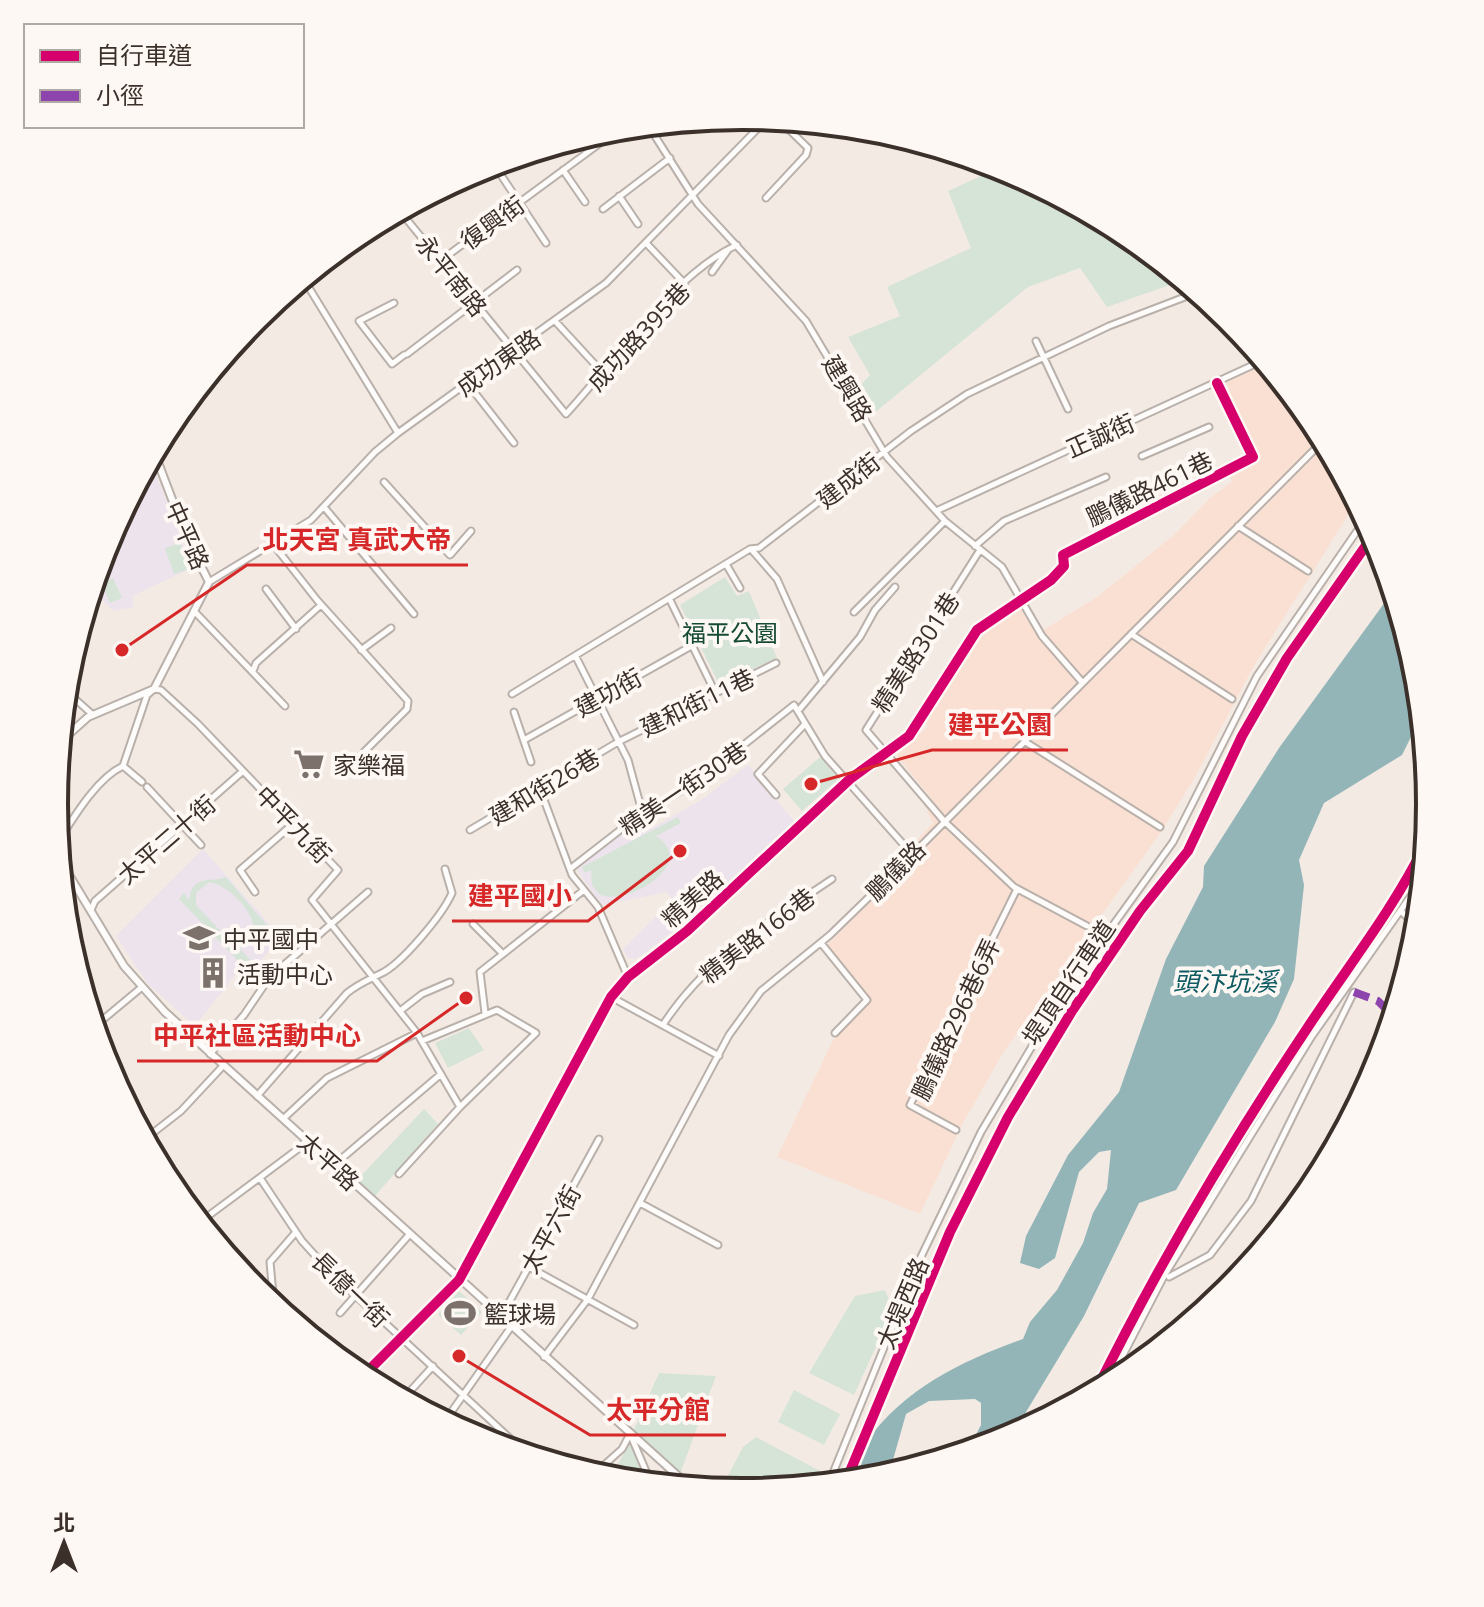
<svg xmlns="http://www.w3.org/2000/svg" width="1484" height="1607" font-family="'Open Sans','Noto Sans TC',sans-serif">
  <style>
    .built { fill: #fae0d3 }
    .education { fill: #ece3ec }
    .green { fill: #d6e4d7; fill-rule: evenodd }
    .water { fill: #93b5b8 }
    .lines { fill: none; stroke-linecap: round; stroke-linejoin: round }
    .minor-casing { stroke: #b9b0aa; stroke-width: 9 }
    .tertiary-casing { stroke: #b9b0aa; stroke-width: 10 }
    .minor { stroke: #fdfcfb; stroke-width: 5 }
    .tertiary { stroke: #fdfcfb; stroke-width: 6 }
    .quiet { stroke: #8e44ad; stroke-width: 8; stroke-dasharray: 16 8; stroke-linecap: butt }
    .cycleway-casing { stroke: #fef8f4; stroke-width: 15 }
    .cycleway { stroke: #d6006c; stroke-width: 10 }
    .labels { text-anchor: middle; dominant-baseline: central; stroke-width: 8; stroke-linejoin: round; paint-order: stroke }
    .street-label { font-size: 24px; fill: #3c302a; stroke: #fef8f4 }
    .park-label { font-size: 24px; fill: #164b33; stroke: #fef8f4 }
    .poi-label { font-size: 24px; fill: #3c302a; stroke: #fef8f4; text-anchor: start }
    .water-label { font-size: 26px; font-style: italic; fill: #0f5b63; stroke: #fef8f4 }
    .rim { fill: none; stroke: #3c302a; stroke-width: 4 }
    .leader { fill: none; stroke: #d62828; stroke-width: 3 }
    .callout-dot { fill: #d62828; stroke: #fef8f4; stroke-width: 3 }
    .callout-label { font-size: 26px; text-anchor: middle; font-weight: bold; fill: #d62828; stroke: #fef8f4; stroke-width: 8; stroke-linejoin: round; paint-order: stroke }
  </style>
  <rect width="100%" height="100%" fill="#f4eae4"/>
  <path class="built" d="M1266 363 1314 422 1357 501 1255 664 1194 779 1161 832 1003 1053 963 1123 920 1214 777 1157 832 1042 866 1004 823 949 923 849 917 846 918 839 933 823 927 811 931 798 896 755 928 726 923 722 929 711 969 651 991 627 1017 607 1022 608 1037 634 1097 597 1174 535 1210 498 1232 482 1229 473 1257 459 1223 387 1224 383Z"/>
  <path class="education" d="M150 459 192 568 132 596 134 607 113 611 91 589 107 540Z
    M748 765 794 821 677 929 636 959 628 958 623 949 673 900 667 892 602 905 577 870 626 828 645 832 701 800Z
    M203 849 281 937 245 979 236 974 195 1026 148 984 116 936Z"/>
  <path class="green" d="M1001 167 1125 232 1184 280 1107 307 1080 268 1028 287 873 414 858 388 870 375 848 337 900 316 887 287 971 248 948 191Z
    M180 543 189 569 174 574 165 548Z
    M725 577 737 596 749 591 777 658 719 684 680 605Z
    M113 578 122 598 110 603 102 584Z
    M820 757 839 779 802 811 783 789Z
    M678 817 681 823 656 836C699 863 627 908 599 894L592 885 591 870 585 873 582 867Z
    M226 877 276 936 274 938 262 927 254 944 239 948 253 963 246 969 179 899 184 893 189 900C192 874 210 883 226 877ZM209 882C227 884 254 911 254 930L244 941 228 939 196 905V893Z
    M469 1028 484 1050 448 1068 435 1043Z
    M424 1109 438 1124 375 1196 357 1180Z
    M885 1290 893 1309 854 1395 809 1373 855 1296Z
    M459 1291 482 1312 461 1335 438 1315Z
    M659 1373 716 1376 680 1474 632 1434Z
    M794 1390 840 1414 824 1445 778 1422Z
    M756 1437 826 1474 822 1484 742 1491 721 1489 743 1447Z
    M630 1443 645 1482 610 1478Z"/>
  <path class="water" d="M1393 591 1417 670 1421 717 1402 755 1324 803 1299 860 1304 885 1294 979 1275 1022 1176 1190 1139 1203 1084 1316 1026 1412 1021 1431 968 1450 981 1425V1403L975 1399 929 1401 906 1414 889 1474 850 1481C855 1468 859 1452 867 1441 905 1388 964 1360 1023 1339L1030 1322 1057 1290 1083 1243 1093 1213 1107 1189 1111 1150 1099 1152 1079 1172 1055 1258 1039 1269 1020 1263 1026 1236 1068 1155 1119 1092 1166 959 1203 887 1204 866 1279 748Z"/>
  <g class="lines">
    <defs>
      <path id="minor" d="M648 125 698 204 806 321 887 457 945 521 1002 567 1042 636 1082 682
        M493 163 546 243
        M563 170 585 202
        M619 196 638 224
        M766 198 806 155 808 148 778 119
        M603 209 670 158
        M399 210 566 414C613 363 675 273 737 245
        M647 244 685 284
        M440 261 622 127
        M712 272 728 250
        M303 278 398 433
        M394 303 359 321 392 364 404 355
        M555 321 601 371
        M1036 341 1068 409
        M407 354 517 270
        M468 384 514 443
        M1142 456 1209 427
        M384 482 450 555 471 531
        M324 507 414 614
        M936 511 1264 360
        M1238 526 1308 571
        M273 544 317 600 408 701 407 709 360 756
        M975 546 1004 521 1106 477
        M751 549 777 579 823 682
        M980 550 866 730 944 821 1014 887 1087 926
        M726 564 740 588
        M209 582 311 520 375 452 398 433 606 283 768 118
        M266 589 296 629
        M670 600 715 692
        M194 611 285 706
        M854 612 945 521
        M1131 634 1232 699
        M78 635 83 631
        M361 650 391 628
        M576 657 628 760 643 815
        M253 671 256 663 321 605
        M65 690 93 715
        M512 694 750 549 759 548 911 431 967 394 1109 326 1198 292
        M798 711 860 637 875 610 895 587
        M514 712 531 762
        M524 740 693 645
        M1024 741 1160 827
        M123 766 142 782
        M147 787 201 845
        M540 789 572 875 598 907 628 977
        M776 795 758 774 805 724
        M470 830 618 742 776 663
        M58 842C74 817 96 779 123 766L147 695 154 689 161 690 198 724 338 870 312 900 417 1033 460 1107
        M570 869 633 820 702 778 794 705 825 756 911 853
        M255 892 240 870 293 824
        M91 910 95 901 243 771
        M1402 912 1418 928
        M473 924 503 954 480 972 485 1013
        M821 943 867 1000 835 1033
        M503 954 584 890
        M611 997 719 1056
        M400 1011 422 994 450 982
        M663 1025C704 960 770 921 832 879
        M94 1027 142 987
        M210 1054 244 1015 269 978 368 892
        M257 1096 347 993C358 984 368 980 380 974 401 965 443 914 452 893L445 869
        M283 1119 327 1078 417 1033
        M956 1130 910 1105 1017 889
        M145 1139 181 1111 222 1067
        M334 1165 441 1074
        M399 1174 460 1107 536 1033 497 1010 422 1041
        M260 1178 302 1241 330 1272 527 1454
        M640 1203 718 1245
        M200 1222 302 1146 306 1139
        M529 1267 634 1325
        M1169 1277 1210 1255 1251 1201 1354 992
        M274 1305 270 1262 296 1232
        M340 1313 409 1235
        M501 1317 599 1139
        M544 1357 588 1299 729 1035 761 991 830 935 901 866 1324 440
        M362 1377 459 1280 611 997 628 977 687 931 850 779 909 736 977 630 1051 580 1064 566 1063 555 1253 457 1217 383
        M1108 1384 1164 1276 1312 1036 1422 880
        M403 1399 433 1366
        M445 1421 511 1327
        M631 1436 651 1483
        M594 1474 622 1449 630 1434
        M829 1483 919 1261 981 1132 1062 996 1173 842 1257 676 1366 518"/>
      <path id="tertiary" d="M60 742 88 717 154 689 209 582 186 536 154 452
        M60 860 124 966 165 1012 689 1486"/>
    </defs>
    <use href="#minor" class="minor-casing"/>
    <use href="#tertiary" class="tertiary-casing"/>
    <use href="#minor" class="minor"/>
    <use href="#tertiary" class="tertiary"/>
    <path class="quiet" d="M1354 992 1378 1001 1393 1016"/>
    <defs>
      <path id="cycleway" d="M362 1377 459 1280 611 997 628 977 687 931 850 779 909 736 977 630 1051 580 1064 566 1063 555 1253 457 1217 383
        M1096 1391C1158 1265 1230 1144 1308 1027 1348 966 1393 910 1426 843
        M846 1481 950 1232 1008 1117 1072 1011 1140 911 1188 851 1242 736 1287 658 1374 534"/>
    </defs>
    <use href="#cycleway" class="cycleway-casing"/>
    <use href="#cycleway" class="cycleway"/>
  </g>
  <defs>
    <symbol id="supermarket-bare" viewBox="-9 -9 18 18"><path d="M-6-5.5h2.5l.6 2H6L4.5 2H-2.5L-4.4-4H-6ZM-1.5 3.2a1.3 1.3 0 1 0 .1 0ZM3 3.2a1.3 1.3 0 1 0 .1 0Z" fill="#7c716b" stroke="#fef8f4" stroke-width="2.5" paint-order="stroke"/></symbol>
    <symbol id="school-bare" viewBox="-9 -9 18 18"><path d="M0-5L7-2L0 1L-7-2ZM-4 1L0 2.5L4 1V4Q0 6-4 4Z" fill="#7c716b" stroke="#fef8f4" stroke-width="2.5" paint-order="stroke"/></symbol>
    <symbol id="building-bare" viewBox="-9 -9 18 18"><path d="M-4-6H4V6H1V3H-1V6H-4ZM-2.5-4.3h1.7v1.8h-1.7ZM.8-4.3h1.7v1.8H.8ZM-2.5-1h1.7V.8h-1.7ZM.8-1h1.7V.8H.8Z" fill="#7c716b" stroke="#fef8f4" stroke-width="2.5" paint-order="stroke"/></symbol>
    <symbol id="stadium-bare" viewBox="-9 -9 18 18"><path d="M0-5a6.5 5 0 1 0 0 10a6.5 5 0 1 0 0-10ZM-3.5-1.8h7v3.6h-7Z" fill="#7c716b" stroke="#fef8f4" stroke-width="2.5" paint-order="stroke"/></symbol>
  </defs>
  <g fill-rule="evenodd">
    <use href="#supermarket-bare" x="287" y="742" width="44" height="44"/>
    <use href="#school-bare" x="177" y="916" width="44" height="44"/>
    <use href="#building-bare" x="191" y="951" width="44" height="44"/>
    <use href="#stadium-bare" x="438" y="1291" width="44" height="44"/>
  </g>
  <g class="labels">
    <g class="street-label">
      <text transform="translate(492 222) rotate(-36)">復興街</text>
      <text transform="translate(452 275) rotate(51)">永平南路</text>
      <text transform="translate(638 336) rotate(-47)">成功路395巷</text>
      <text transform="translate(498 362) rotate(-35)">成功東路</text>
      <text transform="translate(848 388) rotate(59)">建興路</text>
      <text transform="translate(1100 435) rotate(-24)">正誠街</text>
      <text transform="translate(848 480) rotate(-38)">建成街</text>
      <text transform="translate(1149 488) rotate(-26)">鵬儀路461巷</text>
      <text transform="translate(188 535) rotate(66)">中平路</text>
      <text transform="translate(915 652) rotate(-57)">精美路301巷</text>
      <text transform="translate(608 692) rotate(-29)">建功街</text>
      <text transform="translate(697 702) rotate(-26)">建和街11巷</text>
      <text transform="translate(544 786) rotate(-31)">建和街26巷</text>
      <text transform="translate(683 788) rotate(-34)">精美一街30巷</text>
      <text transform="translate(294 824) rotate(46)">中平九街</text>
      <text transform="translate(166 839) rotate(-41)">太平二十街</text>
      <text transform="translate(895 870) rotate(-45)">鵬儀路</text>
      <text transform="translate(692 898) rotate(-42)">精美路</text>
      <text transform="translate(757 935) rotate(-38)">精美路166巷</text>
      <text transform="translate(1068 982) rotate(-56)">堤頂自行車道</text>
      <text transform="translate(955 1019) rotate(-65)">鵬儀路296巷6弄</text>
      <text transform="translate(329 1161) rotate(42)">太平路</text>
      <text transform="translate(550 1229) rotate(-61)">太平六街</text>
      <text transform="translate(351 1289) rotate(44)">長億一街</text>
      <text transform="translate(902 1303) rotate(-67)">太堤西路</text>
    </g>
    <g class="park-label">
      <text x="730" y="632">福平公園</text>
    </g>
    <g class="poi-label">
      <text x="333" y="764">家樂福</text>
      <text x="223" y="938">中平國中</text>
      <text x="237" y="973">活動中心</text>
      <text x="484" y="1313">籃球場</text>
    </g>
    <g class="water-label">
      <text x="1225" y="981">頭汴坑溪</text>
    </g>
  </g>
  <path d="M0 0H1484V1607H0ZM68 804a674 674 0 1 1 1348 0a674 674 0 1 1-1348 0Z" fill="#fef8f4" fill-rule="evenodd"/>
  <path class="rim" d="M68 804a674 674 0 1 1 1348 0a674 674 0 1 1-1348 0Z"/>
  <path class="leader" d="M122 650L247 565H468M811 784L932 750H1068M680 851L588 921H452M466 998L377 1061H137M459 1356L590 1435H726"/>
  <g class="callout-dot">
    <circle cx="122" cy="650" r="8"/>
    <circle cx="811" cy="784" r="8"/>
    <circle cx="680" cy="851" r="8"/>
    <circle cx="466" cy="998" r="8"/>
    <circle cx="459" cy="1356" r="8"/>
  </g>
  <g class="callout-label">
    <text x="357" y="549">北天宮 真武大帝</text>
    <text x="1000" y="734">建平公園</text>
    <text x="520" y="905">建平國小</text>
    <text x="257" y="1045">中平社區活動中心</text>
    <text x="658" y="1419">太平分館</text>
  </g>
  <rect x="24" y="24" width="280" height="104" fill="#fef8f4" stroke="#b0a8a3" stroke-width="2"/>
  <rect x="40" y="50" width="40" height="12" fill="#d6006c" stroke="#b0a8a3" stroke-width="2"/>
  <text x="96" y="64" font-size="24" fill="#3c302a">自行車道</text>
  <rect x="40" y="90" width="40" height="12" fill="#8e44ad" stroke="#b0a8a3" stroke-width="2"/>
  <text x="96" y="104" font-size="24" fill="#3c302a">小徑</text>
  <g transform="translate(64 1543)" stroke="#fef8f4" stroke-width="6" paint-order="stroke">
  <path d="M0-6L14 30L0 20L-14 30Z" fill="#3c302a"/>
  <text y="-12" font-size="22" font-weight="bold" text-anchor="middle" fill="#3c302a">北</text>
  </g>
</svg>
